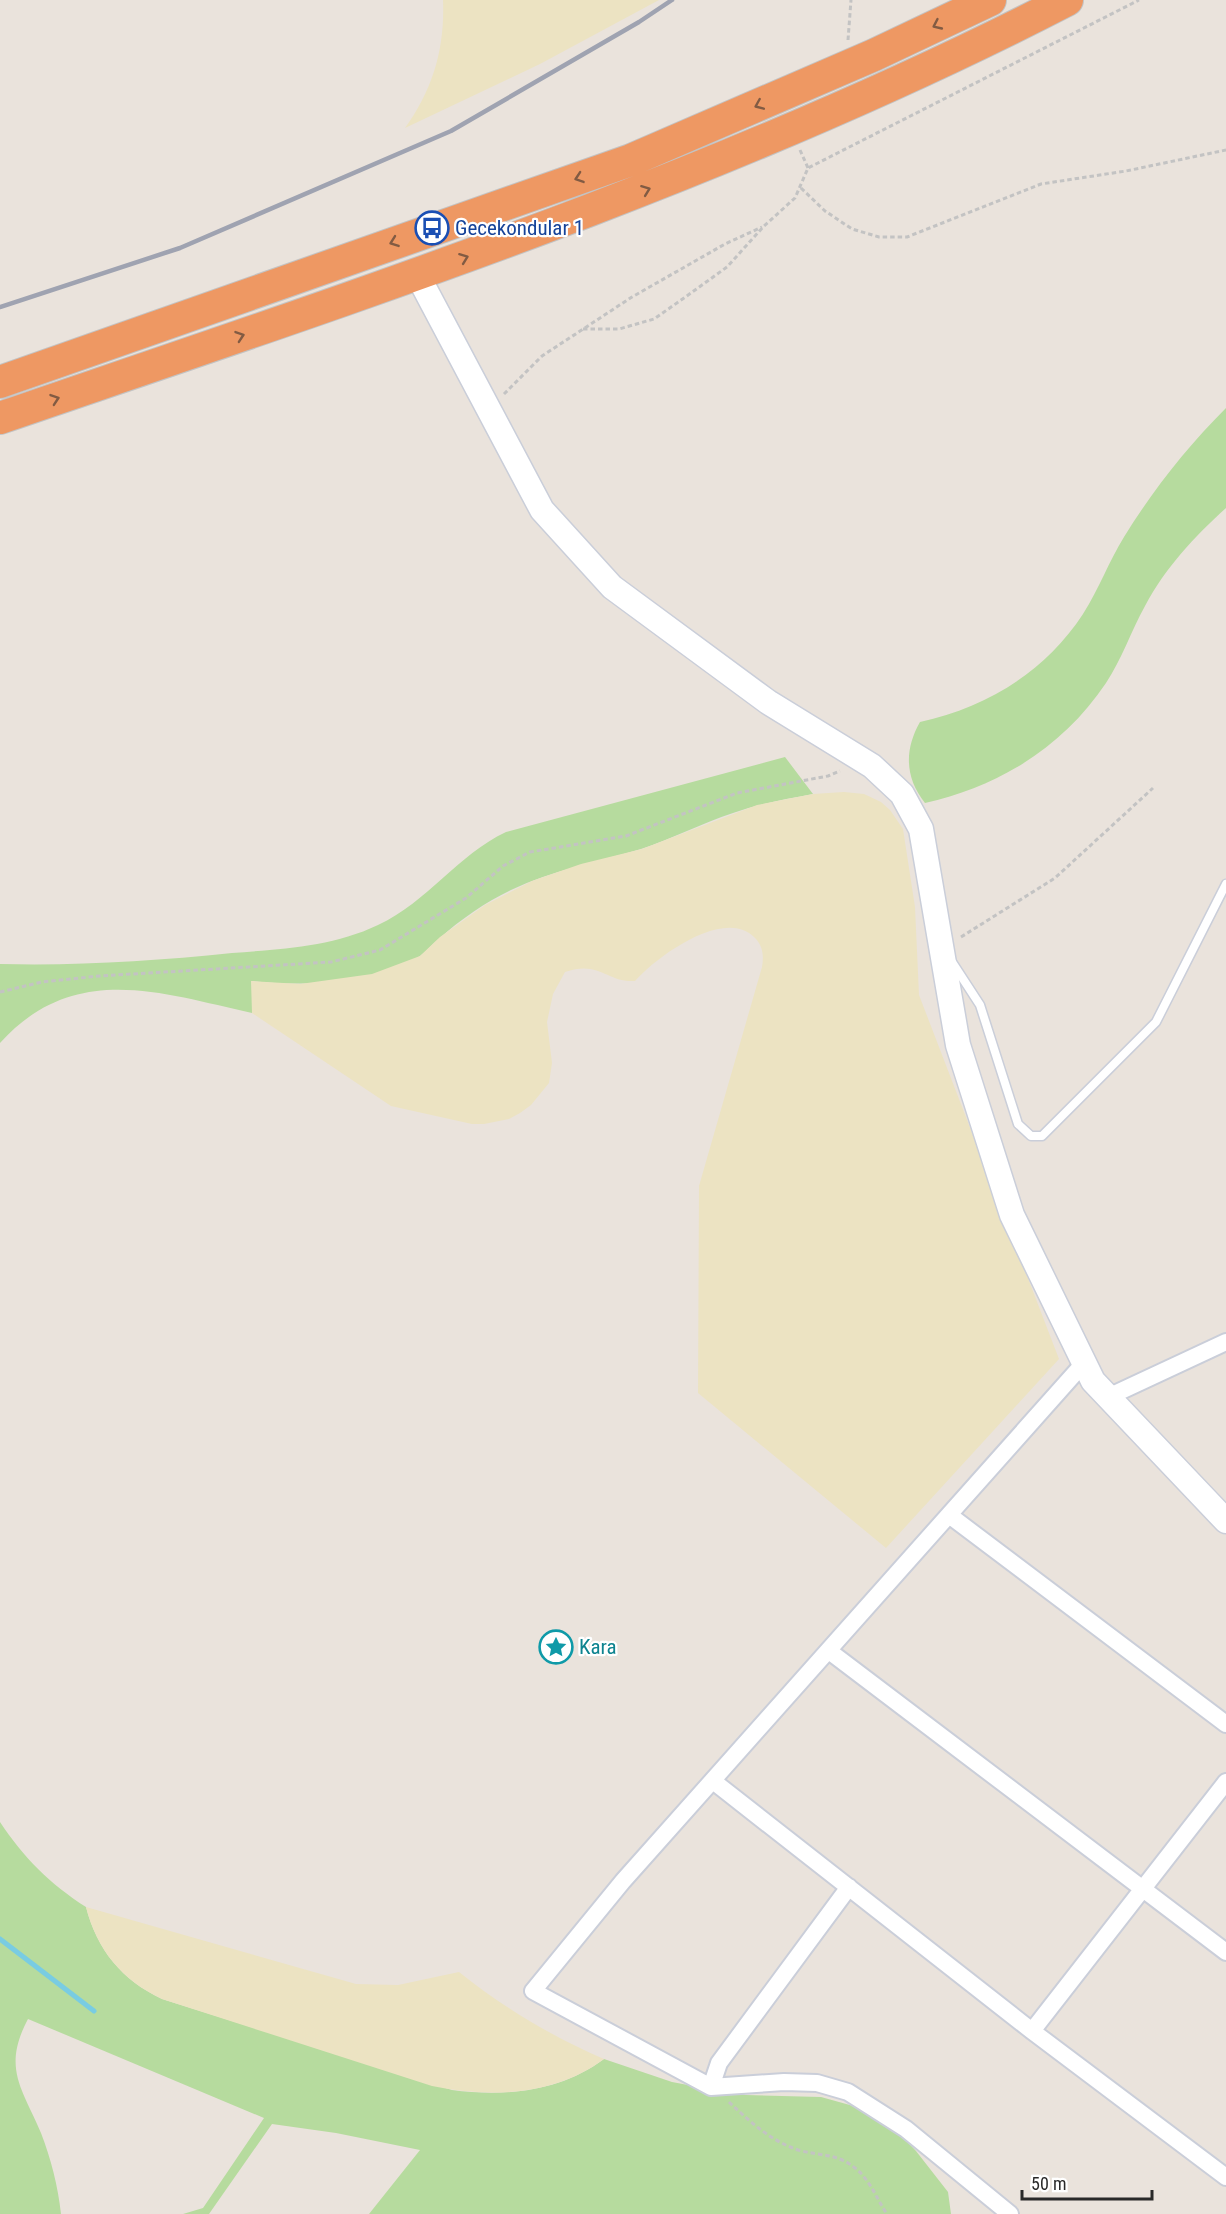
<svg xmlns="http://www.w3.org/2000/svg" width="1226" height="2214" font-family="'Roboto Condensed',sans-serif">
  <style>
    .green { fill: #b6db9e }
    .sand { fill: #ece3c2 }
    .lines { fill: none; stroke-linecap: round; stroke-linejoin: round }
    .stream { stroke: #79cce2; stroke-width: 5 }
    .lane-casing { stroke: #caced9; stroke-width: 11 }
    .street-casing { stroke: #caced9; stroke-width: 20 }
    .secondary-casing { stroke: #caced9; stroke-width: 27 }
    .highway-casing { stroke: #c3c3c3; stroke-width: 34 }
    .path { stroke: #c3c3c3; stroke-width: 3; stroke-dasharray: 4.5 3; stroke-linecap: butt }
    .lane { stroke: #fff; stroke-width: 8 }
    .street { stroke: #fff; stroke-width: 16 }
    .secondary { stroke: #fff; stroke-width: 24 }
    .highway { stroke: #ee9863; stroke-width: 32 }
    .rail { stroke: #9fa3b1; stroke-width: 4.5 }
    .oneway { stroke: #825b43 }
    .labels { text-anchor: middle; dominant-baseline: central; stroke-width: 4.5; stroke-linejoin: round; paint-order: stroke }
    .transit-label { font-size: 21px; fill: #164399; stroke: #fff; text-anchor: start }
    .culture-label { font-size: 21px; fill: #0d838f; stroke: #fff; text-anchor: start }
  </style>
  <rect width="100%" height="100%" fill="#eae3dc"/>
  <path class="green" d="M1226 408V508C1195 536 1165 568 1145 606 1131 631 1122 659 1106 683 1063 747 1000 786 925 803 905 778 904 750 920 722 987 707 1045 672 1083 614 1099 589 1109 561 1124 537 1153 490 1187 447 1226 408Z
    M785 757 813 794C786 799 759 804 733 813 702 823 672 839 641 849 597 862 553 870 511 890 486 902 461 919 440 938 433 943 427 951 420 956 377 984 301 987 252 981V1013C161 993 74 961 0 1043V964C77 966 155 961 232 953 282 949 332 947 378 925 428 902 457 855 506 832Z
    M0 1822C23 1857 50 1884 86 1907 97 1950 122 1980 162 1999L452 2090C504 2097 560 2092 604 2059L672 2082 709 2089 746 2095 821 2097 857 2107 874 2115 904 2138 916 2151 948 2192 951 2214H369L420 2150 336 2133 272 2124 209 2214H183L203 2208 264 2118 28 2019C2 2068 22 2088 41 2133 51 2159 58 2186 61 2214H0Z"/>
  <path class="sand" d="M443 0H659L540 64 405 128C433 89 445 48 443 0Z
    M844 792 864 794 881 802 890 810 903 829 915 907 919 995 1059 1359 886 1548 698 1393 699 1186 762 967C764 956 763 945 754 937 724 907 656 957 635 981 607 983 600 960 565 972L553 994 547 1022 552 1063 549 1083 531 1105 520 1113 509 1119 484 1124H472L391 1106 252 1013 251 981 300 984 372 974 420 956 440 937 485 905 532 881 581 864 642 849 757 805 813 794Z
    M86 1907 356 1984 398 1985 459 1972C504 2008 551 2036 604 2059 554 2096 490 2098 432 2086L162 1999C122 1980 97 1950 86 1907Z"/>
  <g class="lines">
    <path class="stream" d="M0 1939 94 2011"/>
    <defs>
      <path id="lane" d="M952 962 980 1005 1018 1124 1031 1136H1042L1156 1022 1226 884"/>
      <path id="street" d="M1108 1397 1226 1342
        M949 1515 1226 1724
        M829 1651 1226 1952
        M713 1781 1032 2031 1226 2177
        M1032 2031 1226 1782
        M711 2087 719 2063 849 1887
        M1010 2214 906 2129 848 2092 817 2083 784 2082 711 2087 533 1991 623 1881 1084 1363"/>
      <path id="secondary" d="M418 276 542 510 612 587 768 702 872 766 902 794 921 829 958 1045 1012 1215 1093 1381 1226 1521"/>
      <path id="highway" d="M0 382 631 160 874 55 990 0
        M0 418C362 294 726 176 1067 0"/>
    </defs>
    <use href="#lane" class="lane-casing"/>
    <use href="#street" class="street-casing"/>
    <use href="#secondary" class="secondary-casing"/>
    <use href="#highway" class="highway-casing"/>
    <path class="path" d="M848 40 851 0
      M800 150 808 168
      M801 188 825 211 852 229 879 237H907L1041 184 1126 171 1226 150
      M583 329H619L654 319 684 298 727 267 764 226 795 198 808 168 1139 0
      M504 394 542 356 632 297 725 244 762 227
      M961 937 1055 878 1153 788
      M0 992 42 982 99 976 331 962 380 950 466 898 503 866 530 852 626 836 737 793 828 776 840 771
      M729 2102C749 2121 771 2141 798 2150 819 2156 837 2153 855 2168 871 2181 876 2198 887 2214"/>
    <use href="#lane" class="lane"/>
    <use href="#street" class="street"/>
    <use href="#secondary" class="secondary"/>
    <use href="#highway" class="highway"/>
    <path class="rail" d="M0 307 180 248 451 131 639 22 672 0"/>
  </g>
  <defs><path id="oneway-chevron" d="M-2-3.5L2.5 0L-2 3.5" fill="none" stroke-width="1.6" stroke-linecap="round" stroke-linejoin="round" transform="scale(1.5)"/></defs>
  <g class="oneway">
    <use href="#oneway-chevron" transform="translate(937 25) rotate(155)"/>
    <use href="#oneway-chevron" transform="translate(759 105) rotate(157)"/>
    <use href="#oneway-chevron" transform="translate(579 178) rotate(161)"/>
    <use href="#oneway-chevron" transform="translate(646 190) rotate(-21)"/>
    <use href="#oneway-chevron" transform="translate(394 242) rotate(160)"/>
    <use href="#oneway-chevron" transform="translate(464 258) rotate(-21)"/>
    <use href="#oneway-chevron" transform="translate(240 336) rotate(-19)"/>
    <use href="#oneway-chevron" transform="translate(55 399) rotate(-19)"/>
  </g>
  <defs>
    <symbol id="bus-ring" viewBox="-11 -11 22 22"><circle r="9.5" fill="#fff" stroke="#1a4fb4" stroke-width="1.5"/><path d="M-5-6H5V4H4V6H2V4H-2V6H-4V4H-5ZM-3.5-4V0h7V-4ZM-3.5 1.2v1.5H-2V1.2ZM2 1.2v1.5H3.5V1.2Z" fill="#1a4fb4"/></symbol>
    <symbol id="sight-ring" viewBox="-11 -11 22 22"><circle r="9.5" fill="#fff" stroke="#0f9aa8" stroke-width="1.5"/><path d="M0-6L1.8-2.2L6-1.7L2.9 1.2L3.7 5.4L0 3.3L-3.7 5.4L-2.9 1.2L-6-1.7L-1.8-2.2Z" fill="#0f9aa8"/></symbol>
  </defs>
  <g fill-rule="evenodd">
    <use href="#bus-ring" x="413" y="209" width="38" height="38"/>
    <use href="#sight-ring" x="537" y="1628" width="38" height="38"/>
  </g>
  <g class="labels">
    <g class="transit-label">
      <text x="455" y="228">Gecekondular 1</text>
    </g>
    <g class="culture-label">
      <text x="579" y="1647">Kara</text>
    </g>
  </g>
  <path d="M1022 2190v9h130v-9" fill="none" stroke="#292929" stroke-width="3"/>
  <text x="1031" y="2190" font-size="18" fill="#292929" stroke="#ffffff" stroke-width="4.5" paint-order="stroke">50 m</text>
</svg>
